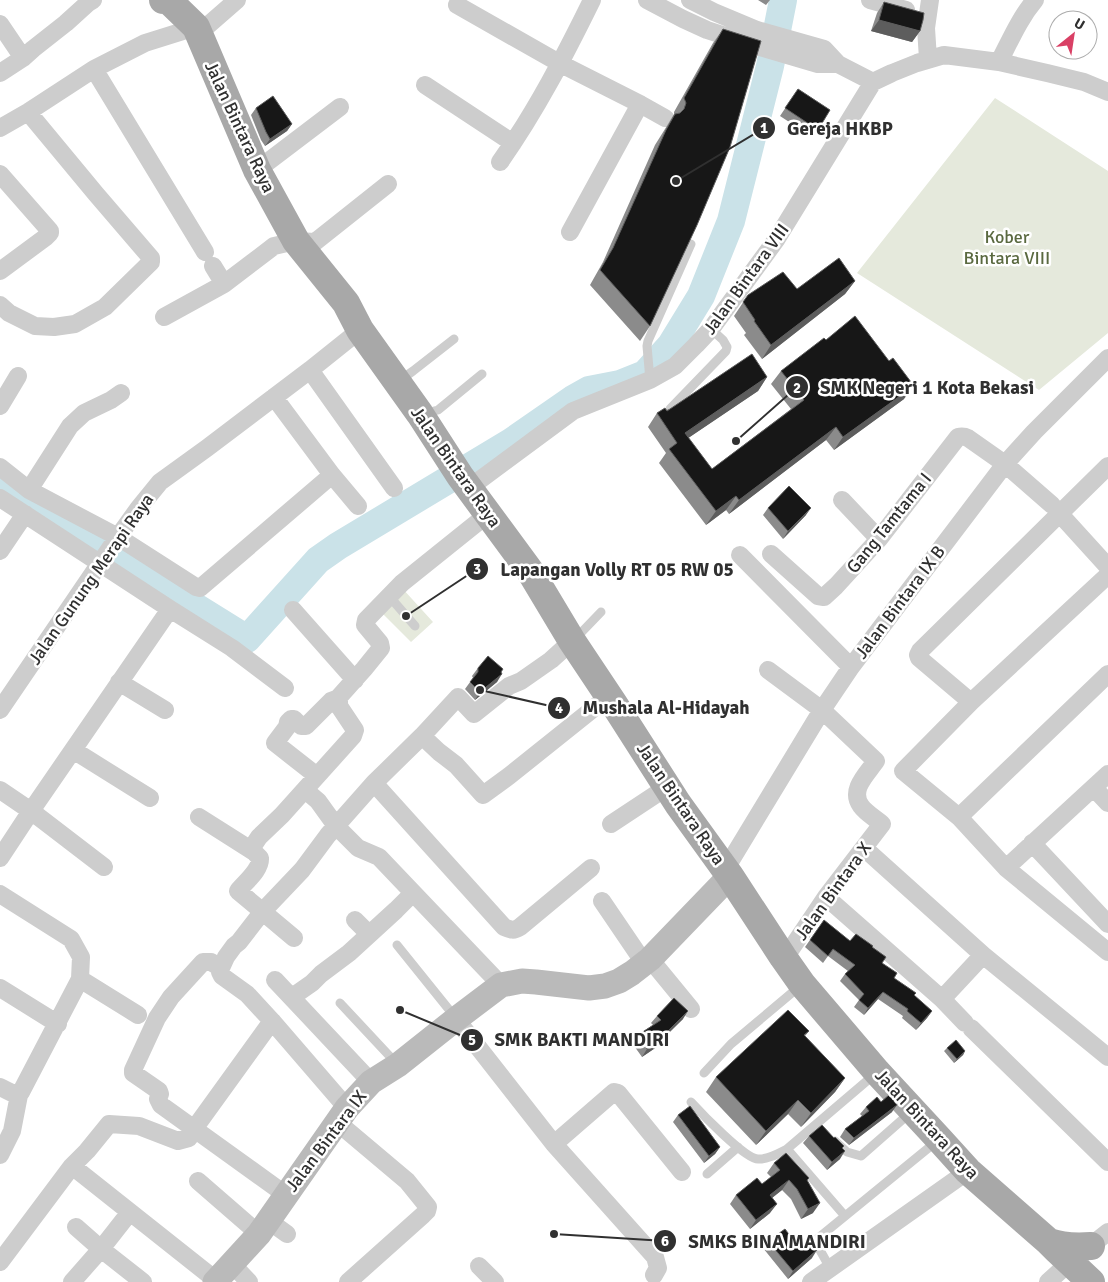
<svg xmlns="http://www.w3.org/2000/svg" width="1108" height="1282" font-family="Signika,sans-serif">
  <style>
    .green { fill: #e5e9dc }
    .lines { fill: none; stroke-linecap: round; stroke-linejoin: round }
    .river { stroke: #cae2e8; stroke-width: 28 }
    .lane { stroke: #cdcdcd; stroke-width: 9 }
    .street { stroke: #cdcdcd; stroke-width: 18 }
    .secondary { stroke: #bababa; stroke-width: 25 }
    .primary { stroke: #a8a8a8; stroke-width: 28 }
    .wall { fill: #8b8b8b }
    .shaded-wall { fill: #5d5d5d }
    .building { fill: #171717; stroke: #5d5d5d }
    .labels { text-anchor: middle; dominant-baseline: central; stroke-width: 5; stroke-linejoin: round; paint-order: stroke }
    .street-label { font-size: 18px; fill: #303030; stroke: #fff }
    .park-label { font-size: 18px; fill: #5a6940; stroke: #fff }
    .leader { fill: none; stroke: #303030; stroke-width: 2 }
    .callout-dot { fill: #303030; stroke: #fff; stroke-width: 2 }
    .mark-label { font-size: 15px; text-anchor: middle; font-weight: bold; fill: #fff }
    .callout-label { font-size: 19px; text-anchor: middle; font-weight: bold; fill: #303030; stroke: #fff; stroke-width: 5; stroke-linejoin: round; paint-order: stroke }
  </style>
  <rect width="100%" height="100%" fill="#fff"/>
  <path class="green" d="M995 98 1108 171V333L1039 390 857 273Z
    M402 588 433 622 411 642 379 610Z"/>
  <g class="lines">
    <path class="river" d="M0 480 99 547 247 639 318 560 338 546 511 442 573 399 589 390 620 384 645 374 671 345 701 296 731 221 770 66 783 0"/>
    <path class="lane" d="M650 380 647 346 648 341 691 244
      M399 381 413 371 454 339
      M670 409 726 351 727 347 723 340 711 329
      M422 414 438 410 482 374
      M389 596 415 626
      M575 639 601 612
      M397 945 455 1017
      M340 1003 396 1063
      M704 1073 731 1044 800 986
      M691 1102C701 1113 745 1159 758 1159 767 1160 779 1153 787 1149L875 1074
      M835 1141 847 1152 861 1156 911 1112
      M787 1149 845 1216
      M707 1174 738 1147
      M830 1268 816 1243 817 1239 937 1141"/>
    <path class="street" d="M647 0 683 19 707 30 753 45 818 64H838
      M690 0 714 12 757 30 824 49 838 64 873 82
      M870 0 906 10
      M457 5 561 64 640 104 665 118
      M0 24 23 58
      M196 27 145 43 94 69 205 252
      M198 34 237 0
      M928 59 926 28 930 0
      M999 62C1010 41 1019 19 1035 0
      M0 73 23 58 33 49 66 23 88 3 93 0
      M425 85 513 143
      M0 128 28 112 94 69
      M500 162C536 111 565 55 592 0
      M257 170 340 107
      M0 174 50 231V233L46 237 0 271
      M570 232 640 104
      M213 266 224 284 274 246 296 241 315 242 388 184
      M0 305 9 313 35 326 54 327 75 324 105 307 151 262V258L96 194 28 112
      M164 317 224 284
      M310 370 394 488
      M274 397 332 475 358 506
      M0 406 18 376
      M0 467 29 490 118 537 196 587 200 588 332 475
      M469 488 573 411 650 380 675 366 696 345 711 329 776 240 873 82 892 73 917 63 944 55 999 62 1047 73 1084 82 1108 92
      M29 490 70 426 84 413 111 400 121 393
      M0 498 170 609 232 648 285 688
      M842 500 879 539
      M1059 513 1108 567
      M0 551 25 514
      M771 554 818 596 824 597 836 586 879 539 958 437C962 436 964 436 968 438L1005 464 1052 505
      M740 555 851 667
      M1108 575 971 702 903 771 959 817 1006 868 1108 952
      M293 610 355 680
      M572 641 551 660 521 681 509 686 474 714 458 697 422 736 439 752 456 765 483 795 509 776 609 696
      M768 670 822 710 876 761C867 774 849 790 861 806 866 813 875 818 882 824L826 897 791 949 783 957
      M119 682 165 710
      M971 702 919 658 918 655 920 651 1108 466
      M0 710 115 541 138 509 160 482 207 448 310 370 360 330
      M73 750 150 798
      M317 776 275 743 287 727 288 722 291 719H294L301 726H306L331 701 339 698
      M374 783 422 736
      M1094 788 1108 803
      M0 790 31 811 170 609
      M305 790 318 801 336 826 358 848 379 857 501 985
      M199 817 254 852
      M959 817 1108 674
      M611 824 667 787
      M1032 843 1108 924
      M864 848 983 955 1108 1057
      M0 858 31 811 104 867
      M1006 868 1108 774
      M725 870 822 710 851 667 1005 464 1034 432 1108 358
      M0 894 71 939 81 957 80 979 21 1092 19 1095 14 1094 0 1087
      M826 897 942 999 965 1023
      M602 901 638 954 644 964
      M355 920 369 934
      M294 938 238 891C245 882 261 870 260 858L254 852 253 846 259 837 282 815 353 736 355 730 339 706V697L364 669 381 648 380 643 365 625 366 620 402 583 488 514
      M650 959 691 1009
      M221 968 211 962H203L171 997 157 1018 133 1070V1073L159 1091 160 1094 158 1099 161 1105 286 1195
      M80 979 138 1015
      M275 980 371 1082
      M0 988 58 1024
      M292 997 312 983 321 974 349 953 396 910 413 893
      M942 999 983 955
      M456 1019 554 1144 655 1257 658 1268 654 1275
      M971 1028 1108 1162
      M347 1108 272 1021 247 994 222 976 220 972 221 968 226 957 234 946 239 942 263 911 302 870 328 835 374 783 504 927C511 930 514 931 520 927L591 868
      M337 1122 407 1181 428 1207 427 1211 423 1215 348 1282
      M554 1144 614 1092 618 1093 682 1172
      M0 1155 12 1131 19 1095
      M72 1166 217 1281
      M198 1181 259 1234
      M269 1221 287 1234
      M76 1227 101 1249 143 1282
      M0 1262 72 1166 87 1151 109 1124 139 1126 178 1141 189 1138 194 1129 272 1021
      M232 1264 249 1282
      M479 1266 495 1282
      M72 1282 101 1249 130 1212
      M811 1282 968 1171
      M1048 1282 1070 1262 1108 1232"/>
    <path class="secondary" d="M215 1282 259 1234 347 1108 371 1082 398 1065 456 1019 501 985 522 981 536 982 589 988 605 986 619 981 632 973 650 959 730 876"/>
    <path class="primary" d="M163 0H168L196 27 257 170 296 241 346 303 360 330 420 414 460 476 530 571 572 641 614 704 678 804 730 876 783 957 802 984 877 1072 939 1139 968 1171 1049 1242 1057 1250 1091 1282
      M1049 1242C1063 1247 1077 1247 1091 1246"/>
  </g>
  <path class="wall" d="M758 0H770L766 5Z
    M884 2 920 31 912 42 871 31 877 13Z
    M723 29 650 326 640 341 590 285 603 262 655 145 665 129 674 114V112L713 43Z
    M798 89 830 110 812 137 780 116Z
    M256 108 292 124 287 131 265 146 261 140 251 115Z
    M855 281 845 294 762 359 744 335 746 333 734 316 748 295 797 289Z
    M826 340 904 399 834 450 826 440 729 514 726 510 706 525 659 463 666 453 648 427 657 413 767 377 758 391 688 438 712 469 791 409 771 384 781 371Z
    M768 508 806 515 783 539 763 515Z
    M478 668 501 672 497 682 475 700 465 689 473 678 472 676Z
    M824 920 850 941 872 947 882 963 894 978 932 1011 927 1018 916 1030 902 1018 903 1016 878 999 864 1015 854 1007 859 1000 840 981 845 974 848 971 828 956 823 963 805 947Z
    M657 1016 683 1019 668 1034 669 1035 664 1042 642 1057 632 1043 638 1035 653 1025 651 1023Z
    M809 1031 805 1036 845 1078 835 1092 801 1127 788 1114 756 1145 706 1092 716 1077Z
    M947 1048 965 1051 963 1055 954 1063 944 1051Z
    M881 1102 892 1112 849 1145 840 1137 845 1129 862 1116 860 1114 866 1107Z
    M678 1115 720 1147 715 1154 704 1163 673 1122Z
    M809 1136 842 1148 840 1159 827 1170 803 1143Z
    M774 1163 807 1180 813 1213 801 1219 791 1199 782 1190 772 1198 770 1213 750 1229 730 1204 736 1195 762 1184 771 1177 767 1173Z
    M768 1241 797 1245 812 1258 788 1279 763 1248Z"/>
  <path class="shaded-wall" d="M879 20 920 31 912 42 871 31Z
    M292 124 287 131 265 146 270 139Z
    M855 281 845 294 762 359 771 345Z
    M767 377 758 391 675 447 685 433Z
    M914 386 904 399 834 450 843 437Z
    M836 427 826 440 729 514 739 500Z
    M736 496 726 510 706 525 716 511Z
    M811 508 806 515 783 539 788 531Z
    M502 674 497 682 475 700 480 692Z
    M883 992 878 999 864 1015 868 1008Z
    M688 1011 683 1019 662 1039 669 1035 664 1042 642 1057 647 1049 667 1032Z
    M932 1011 927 1018 916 1030 921 1023Z
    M965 1051 963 1055 954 1063 957 1059Z
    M845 1078 835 1092 801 1127 811 1113Z
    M798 1100 788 1114 756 1145 766 1131Z
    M897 1105 892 1112 849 1145 854 1138Z
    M720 1147 715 1154 704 1163 709 1156Z
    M845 1151 840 1159 827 1170 832 1162Z
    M789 1180 782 1190 763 1205 770 1195Z
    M820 1203 813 1213 801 1219 808 1209Z
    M777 1204 770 1213 750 1229 756 1220Z
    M817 1250 812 1258 788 1279 793 1271Z"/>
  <path class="building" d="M884 2 924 13 923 20 920 31 879 20Z
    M723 29 761 41 730 147 697 225 650 326 600 270 613 248 666 130 675 114 680 113 684 109 686 103 684 98Z
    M798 89 830 110 818 130 785 108Z
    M273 96 292 124 270 139 266 132 256 108Z
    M839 258 855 281 771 345 754 321 755 320 743 302 748 295 783 272 797 289Z
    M855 316 889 361 893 358 914 386 843 437 836 427 739 500 736 496 716 511 669 449 677 443 657 413 665 408 667 411 752 354 767 377 685 433 712 469 804 400 781 371 824 338 826 340Z
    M789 486 811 508 788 531 768 508Z
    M488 656 503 669 501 672 502 674 480 692 470 682 478 672V668Z
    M824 920 850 941 856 934 873 946 872 947 886 957 882 963 897 973 894 978 916 993 914 995 932 1011 921 1023 907 1011 908 1009 883 992 868 1008 859 1000 864 994 845 974 855 965 833 949 828 956 810 940Z
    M674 998 688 1011 667 1032 669 1035 647 1049 638 1035 661 1020 657 1016Z
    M788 1010 809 1031 804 1035 845 1078 811 1113 798 1100 766 1131 716 1077Z
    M956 1040 965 1051 957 1059 947 1048Z
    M889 1095 897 1105 854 1138 845 1129 869 1111 866 1107 877 1097 881 1102Z
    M690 1106 720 1147 709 1156 678 1115Z
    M822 1125 834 1138 835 1137 844 1146 842 1148 845 1151 832 1162 809 1136Z
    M786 1153 809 1178 807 1180 820 1203 808 1209 797 1189 789 1180 770 1195 777 1204 756 1220 736 1195 757 1178 762 1184 780 1170 774 1163Z
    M785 1229 797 1245 806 1238 817 1250 793 1271 768 1241Z"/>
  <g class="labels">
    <g class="street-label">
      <text transform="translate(240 127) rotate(65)">Jalan Bintara Raya</text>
      <text transform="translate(746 279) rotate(-54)">Jalan Bintara VIII</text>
      <text transform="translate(456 467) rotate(55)">Jalan Bintara Raya</text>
      <text transform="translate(889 523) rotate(-51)">Gang Tamtama I</text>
      <text transform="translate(91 579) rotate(-55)">Jalan Gunung Merapi Raya</text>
      <text transform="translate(900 602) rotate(-53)">Jalan Bintara IX B</text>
      <text transform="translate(681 804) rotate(56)">Jalan Bintara Raya</text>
      <text transform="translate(833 891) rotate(-54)">Jalan Bintara X</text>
      <text transform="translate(927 1124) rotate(47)">Jalan Bintara Raya</text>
      <text transform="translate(326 1141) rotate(-53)">Jalan Bintara IX</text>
    </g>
    <g class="park-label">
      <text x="1007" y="237">Kober<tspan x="1007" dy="21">Bintara VIII</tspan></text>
    </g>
  </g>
  <path class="leader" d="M676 181L764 128M736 441L797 387M406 616L477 569M480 690L559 708M400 1010L472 1040M554 1234L665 1241"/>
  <g class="callout-dot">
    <circle cx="676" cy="181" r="5"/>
    <circle cx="736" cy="441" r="5"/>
    <circle cx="406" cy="616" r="5"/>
    <circle cx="480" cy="690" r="5"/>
    <circle cx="400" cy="1010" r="5"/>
    <circle cx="554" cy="1234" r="5"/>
    <circle cx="764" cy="128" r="12"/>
    <circle cx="797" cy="387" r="12"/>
    <circle cx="477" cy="569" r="12"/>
    <circle cx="559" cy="708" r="12"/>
    <circle cx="472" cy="1040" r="12"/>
    <circle cx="665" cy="1241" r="12"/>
  </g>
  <g class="mark-label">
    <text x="764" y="133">1</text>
    <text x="797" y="393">2</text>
    <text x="477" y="574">3</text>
    <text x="559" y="713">4</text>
    <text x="472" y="1045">5</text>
    <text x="665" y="1246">6</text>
  </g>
  <g class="callout-label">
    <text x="840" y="135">Gereja HKBP</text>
    <text x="927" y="394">SMK Negeri 1 Kota Bekasi</text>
    <text x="617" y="576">Lapangan Volly RT 05 RW 05</text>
    <text x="666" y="714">Mushala Al-Hidayah</text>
    <text x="582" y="1046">SMK BAKTI MANDIRI</text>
    <text x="777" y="1248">SMKS BINA MANDIRI</text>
  </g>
  <g transform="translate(1073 35) rotate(30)"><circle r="24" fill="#ffffff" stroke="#acacac"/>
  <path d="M0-4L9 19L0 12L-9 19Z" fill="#d94065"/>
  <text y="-8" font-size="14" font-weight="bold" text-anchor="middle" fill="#303030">U</text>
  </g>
</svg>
